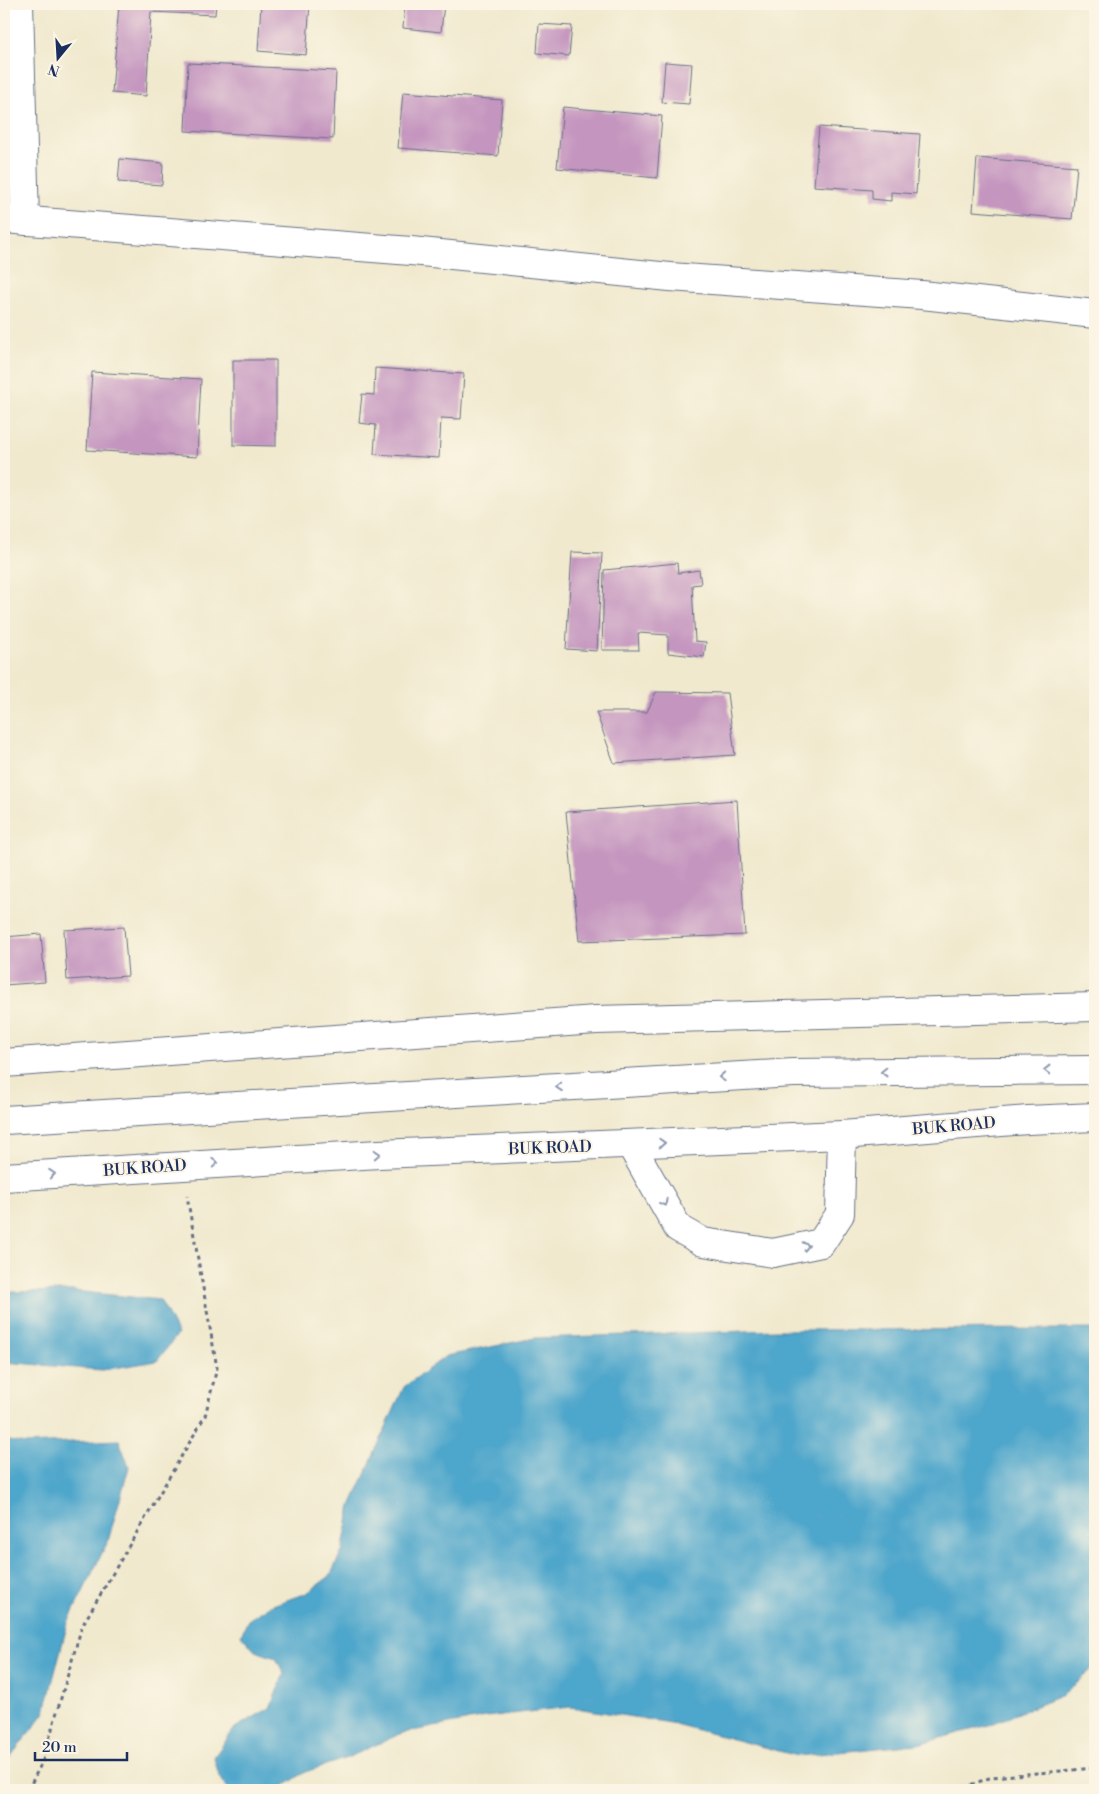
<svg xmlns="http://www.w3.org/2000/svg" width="1099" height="1794" font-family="'Libre Bodoni',serif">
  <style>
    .water { fill: #4ea6cb; stroke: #346a94 }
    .building { fill: #c495bf }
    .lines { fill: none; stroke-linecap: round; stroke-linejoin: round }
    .minor-casing { stroke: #667085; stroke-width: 30 }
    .major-casing { stroke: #667085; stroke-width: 30 }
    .path { stroke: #667085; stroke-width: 3; stroke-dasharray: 4 4; stroke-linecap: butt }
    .minor { stroke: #fff; stroke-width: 28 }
    .major { stroke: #fff; stroke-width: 28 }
    .oneway { stroke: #8d97ae }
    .labels { text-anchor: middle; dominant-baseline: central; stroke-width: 4; stroke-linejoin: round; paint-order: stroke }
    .street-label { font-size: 16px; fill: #1b2f5e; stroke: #fcf5e5 }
  </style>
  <rect width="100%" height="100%" fill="#fcf5e5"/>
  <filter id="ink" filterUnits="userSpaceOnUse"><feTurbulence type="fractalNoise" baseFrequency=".02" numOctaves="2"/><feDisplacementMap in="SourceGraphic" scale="10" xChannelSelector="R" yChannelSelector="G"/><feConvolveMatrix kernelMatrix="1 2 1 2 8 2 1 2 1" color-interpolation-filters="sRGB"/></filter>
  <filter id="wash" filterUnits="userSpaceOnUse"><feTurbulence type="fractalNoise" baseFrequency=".0096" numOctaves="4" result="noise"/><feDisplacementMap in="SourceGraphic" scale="20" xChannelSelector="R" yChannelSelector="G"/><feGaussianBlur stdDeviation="1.12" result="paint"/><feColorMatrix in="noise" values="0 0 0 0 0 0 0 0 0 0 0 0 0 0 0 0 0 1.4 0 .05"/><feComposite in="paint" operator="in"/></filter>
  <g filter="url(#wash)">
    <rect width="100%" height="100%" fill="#f0e9ce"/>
    <path class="water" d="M73 1291 160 1300 178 1334 157 1361 102 1370 4 1362V1292Z
      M1095 1329V1666L1063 1695 989 1725 918 1744 798 1756 671 1723 570 1707 486 1717 402 1733 347 1758 305 1772 278 1790H228L218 1773 214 1757 235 1728 270 1708 284 1674 276 1658 255 1651 241 1635 248 1620 270 1606 307 1593 330 1576 342 1552 351 1506 404 1387 446 1356 535 1338 778 1330Z
      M4 1440 25 1444 119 1440 129 1467 108 1541 68 1622 44 1714 4 1765Z"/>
    <g id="blocks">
      <path class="building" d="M119 4H216L215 15 151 12 146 96 112 93Z
        M261 4H310L306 55 258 51Z
        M405 4H444L441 32 403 28Z
        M539 24 572 26 569 56 537 53Z
        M665 62 692 64 689 104 662 102Z
        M188 63 336 71 333 139 185 131Z
        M403 92 502 100 498 156 398 148Z
        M563 107 662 116 657 178 557 168Z
        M819 127 920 134 916 194 891 192V201L872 199V190L814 186Z
        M977 158 1077 166 1072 219 973 211Z
        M120 159 163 163 162 185 118 182Z
        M233 360H276V446L233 445Z
        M375 368 464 374 461 419 441 418 439 458 374 454 376 425 359 423 362 394 374 395Z
        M92 372 201 379 197 457 87 450Z
        M572 552 602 553 597 651 566 649Z
        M677 563 678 573 699 570 701 584 692 585 695 641 706 642 704 657 668 653V635L638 633 639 650H602L604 570Z
        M656 692 727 693 735 755 614 763 596 712H647Z
        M737 800 745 935 579 941 566 812Z
        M124 927 128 976 67 980 64 930Z
        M41 934 45 982 4 985V937Z"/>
    </g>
  </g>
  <g filter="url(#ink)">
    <use href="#blocks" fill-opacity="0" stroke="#667085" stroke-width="1"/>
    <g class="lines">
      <defs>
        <path id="minor" d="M19 4 25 221
          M4 219 411 251 670 277 922 295 1095 314
          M4 1063 596 1020 1095 1007
          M631 1145 678 1228 703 1242 773 1253 821 1243 840 1214 842 1135"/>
        <path id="major" d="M4 1120 793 1073 1095 1070
          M4 1177 379 1154 842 1135 1028 1120 1095 1117"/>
      </defs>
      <use href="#minor" class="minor-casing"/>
      <use href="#major" class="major-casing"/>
      <path class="path" d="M28 1790 43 1760 82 1626 205 1416 217 1368 187 1196
        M956 1790 992 1777 1095 1768"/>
      <use href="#minor" class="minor"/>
      <use href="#major" class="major"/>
    </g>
    <defs><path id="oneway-chevron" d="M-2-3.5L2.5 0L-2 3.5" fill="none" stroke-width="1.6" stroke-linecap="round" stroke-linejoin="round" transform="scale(1.25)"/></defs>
    <g class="oneway">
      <use href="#oneway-chevron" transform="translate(1047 1070) rotate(180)"/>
      <use href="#oneway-chevron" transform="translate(884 1072) rotate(179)"/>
      <use href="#oneway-chevron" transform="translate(722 1077) rotate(177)"/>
      <use href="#oneway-chevron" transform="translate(559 1087) rotate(176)"/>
      <use href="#oneway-chevron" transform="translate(662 1143) rotate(-3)"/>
      <use href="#oneway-chevron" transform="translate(377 1154) rotate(-3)"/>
      <use href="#oneway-chevron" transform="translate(215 1163) rotate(-3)"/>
      <use href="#oneway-chevron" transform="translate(52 1174) rotate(-4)"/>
      <use href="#oneway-chevron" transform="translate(664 1203) rotate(61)"/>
      <use href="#oneway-chevron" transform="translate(806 1246) rotate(-12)"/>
    </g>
  </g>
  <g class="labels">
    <g class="street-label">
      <text transform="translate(954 1126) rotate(-5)">BUK ROAD</text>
      <text transform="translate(550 1148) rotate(-2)">BUK ROAD</text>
      <text transform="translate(145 1168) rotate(-4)">BUK ROAD</text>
    </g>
  </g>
  <rect width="1099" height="1794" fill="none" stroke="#fcf5e5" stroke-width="20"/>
  <g transform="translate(58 58) rotate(198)" stroke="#fcf5e5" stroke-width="4" paint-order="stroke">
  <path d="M0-4L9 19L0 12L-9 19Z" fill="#1b2f5e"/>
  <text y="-8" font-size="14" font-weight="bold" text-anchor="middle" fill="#1b2f5e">N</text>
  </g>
  <path d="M35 1752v8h92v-8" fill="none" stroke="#1b2f5e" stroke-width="2.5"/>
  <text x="42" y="1752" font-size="15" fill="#1b2f5e" stroke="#fcf5e5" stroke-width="4" paint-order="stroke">20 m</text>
</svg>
